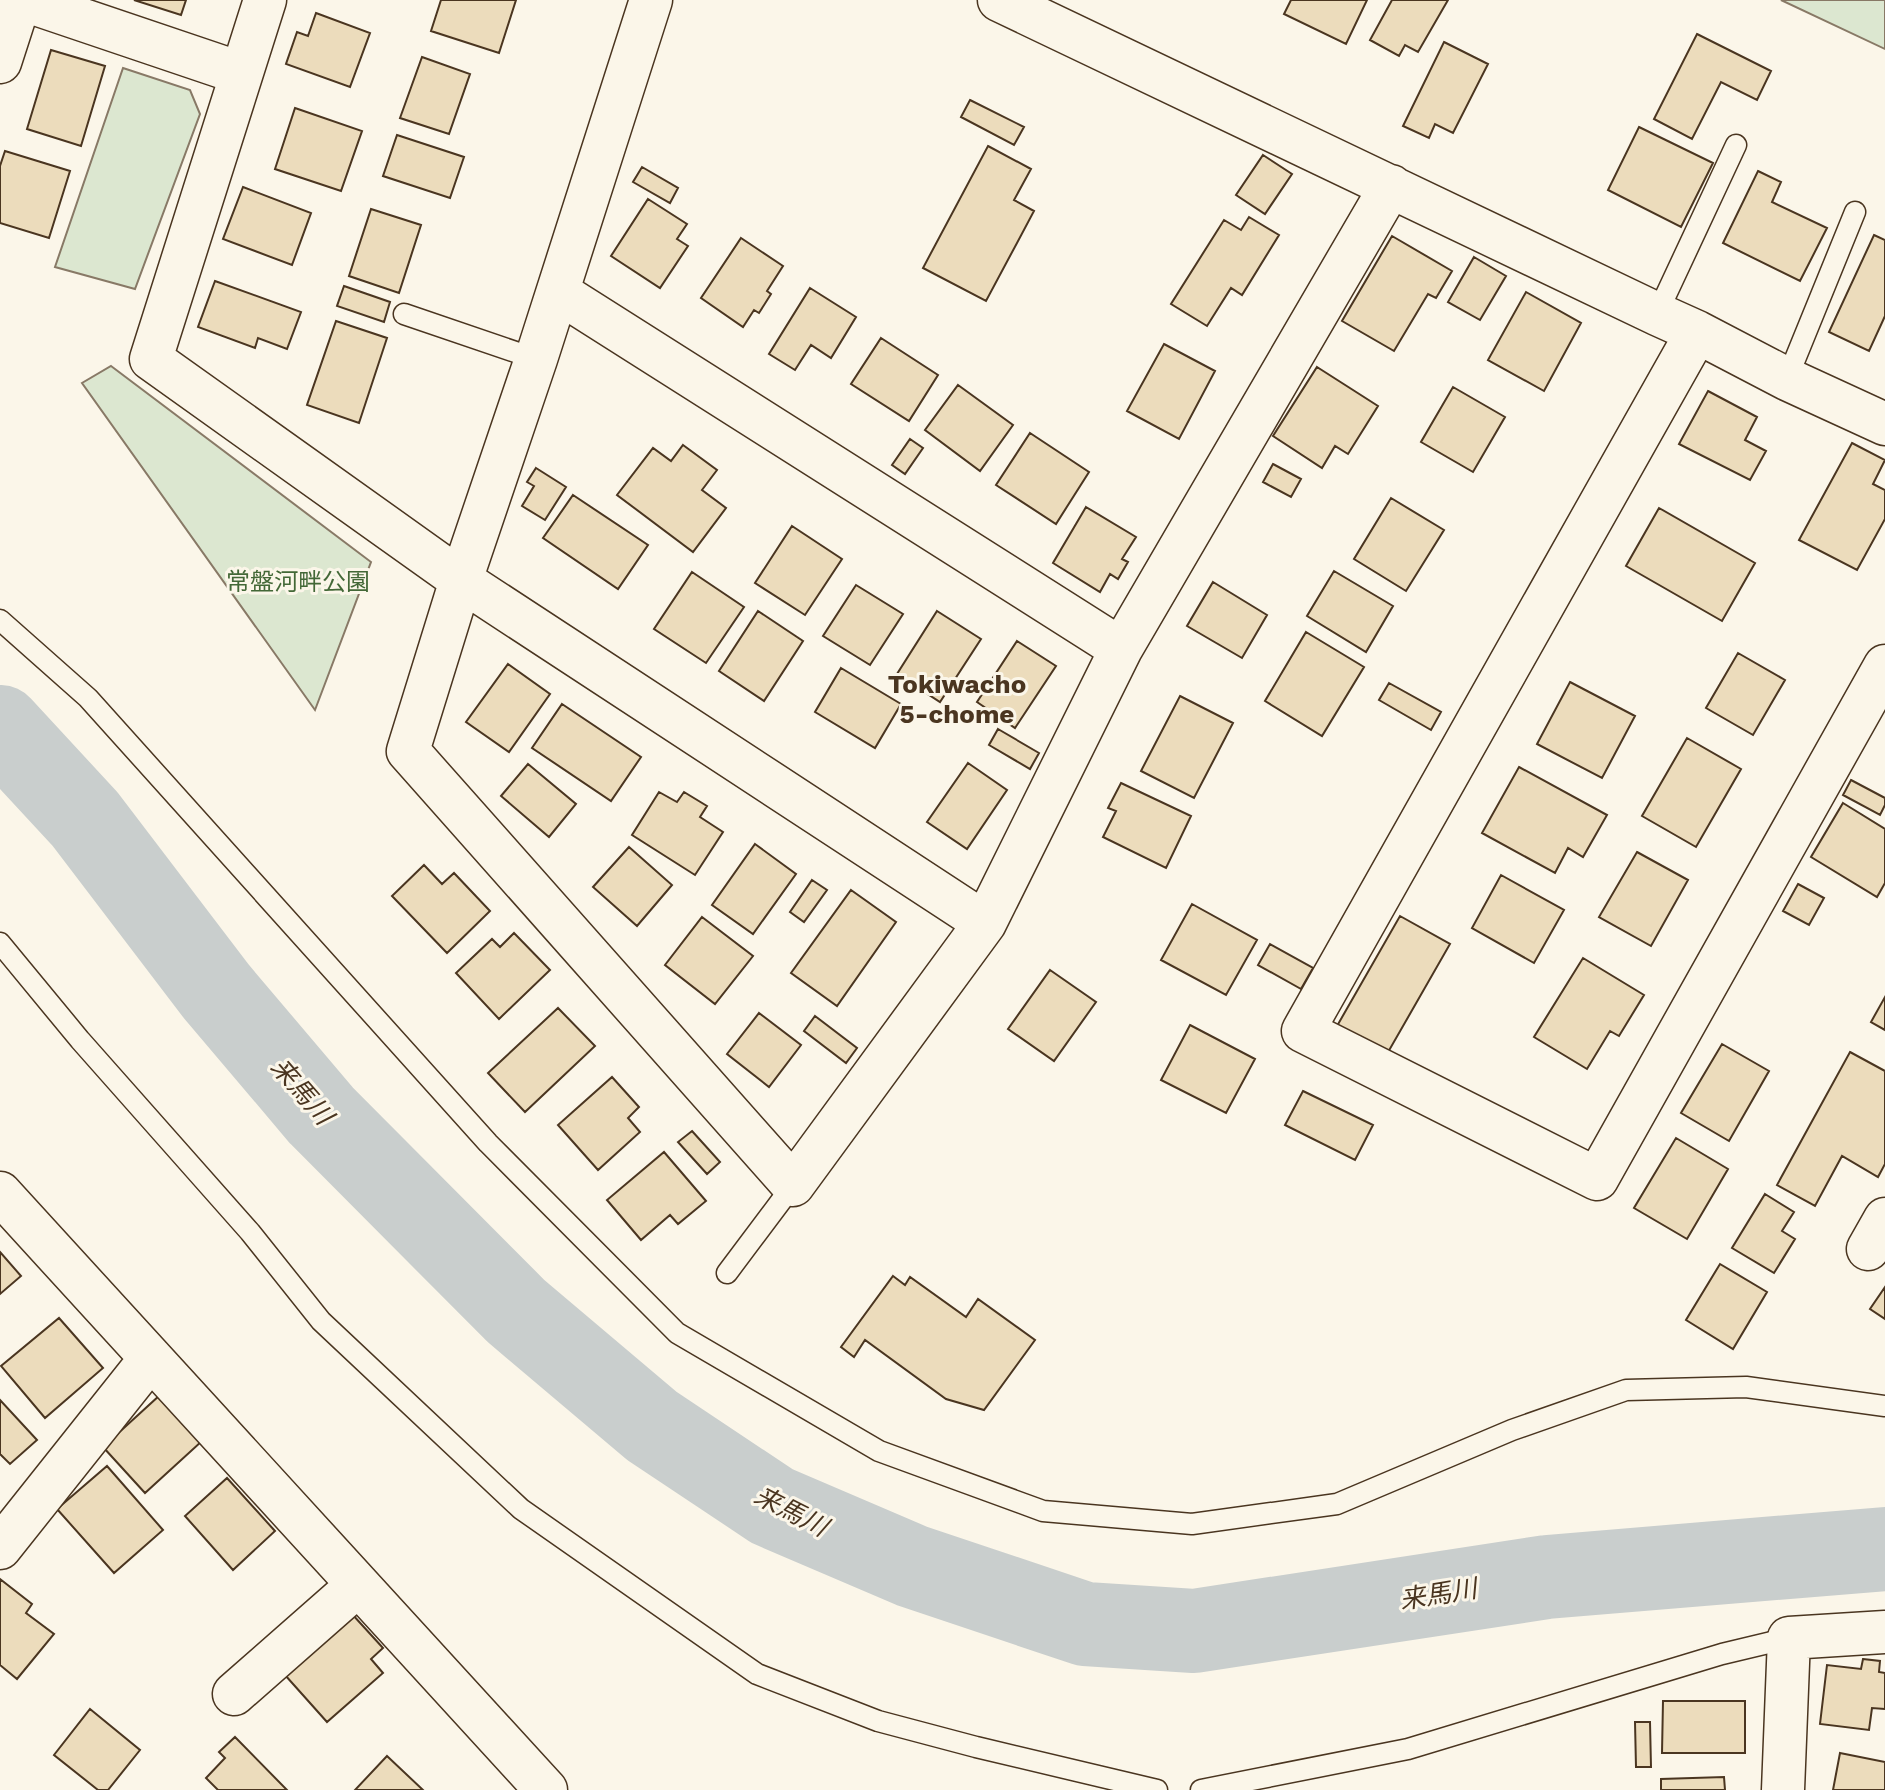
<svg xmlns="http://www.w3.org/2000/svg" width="1885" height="1790" font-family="'Work Sans','Noto Sans JP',sans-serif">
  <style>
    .green { fill: #dce7d0; stroke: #887966; stroke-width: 2 }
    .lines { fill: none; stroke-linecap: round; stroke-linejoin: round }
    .river { stroke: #c9cecd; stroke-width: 84 }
    .building { fill: #ecdcbc; stroke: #4a3520; stroke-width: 2 }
    .service-casing { stroke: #4a3520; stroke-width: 23 }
    .minor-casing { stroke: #4a3520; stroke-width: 45 }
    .service { stroke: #fbf6e9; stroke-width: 20 }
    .minor { stroke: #fbf6e9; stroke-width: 42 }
    .labels { text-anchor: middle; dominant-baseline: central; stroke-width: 6; stroke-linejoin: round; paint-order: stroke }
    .park-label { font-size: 24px; fill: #436837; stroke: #fbf6e9 }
    .neighbourhood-label { font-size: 26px; font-weight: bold; fill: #4a3520; stroke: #fbf6e9 }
    .water-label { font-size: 26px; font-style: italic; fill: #4a3520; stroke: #fbf6e9 }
  </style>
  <rect width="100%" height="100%" fill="#fbf6e9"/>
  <path class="green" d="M1781 0H1885V49Z
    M123 68 190 90 200 114 135 289 55 267Z
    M111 366 371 562 315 710 82 383Z"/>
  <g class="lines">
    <path class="river" d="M0 727 85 819 216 991 321 1115 516 1311 652 1426 772 1506 912 1566 1085 1624 1194 1631 1547 1577 1885 1549"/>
  </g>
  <path class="building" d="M134 0H186L181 15Z
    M441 0H516L499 53 431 31Z
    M1291 0H1367L1346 44 1284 14Z
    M1392 0H1448L1418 52 1405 45 1399 56 1370 40Z
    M316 13 370 33 350 87 286 64 297 32 308 36Z
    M1697 34 1771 71 1757 100 1721 82 1692 139 1654 119Z
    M1444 42 1488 64 1453 133 1435 124 1429 138 1403 126Z
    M51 50 105 66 81 146 27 129Z
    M422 57 470 74 449 134 400 118Z
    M970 100 1024 127 1014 145 961 117Z
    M295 108 362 131 341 191 275 169Z
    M1639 127 1713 163 1681 227 1608 190Z
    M397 135 464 157 450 198 383 176Z
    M988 146 1031 169 1014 200 1034 211 986 301 923 268Z
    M5 151 70 171 49 238 0 223V166Z
    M1263 155 1292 174 1265 214 1236 195Z
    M642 167 678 188 670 203 633 182Z
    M1758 171 1781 182 1772 202 1827 228 1800 281 1723 243Z
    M243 187 311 213 292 265 223 239Z
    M648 199 687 224 677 239 688 246 660 288 611 256Z
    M371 209 421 225 399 293 349 276Z
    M1249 217 1279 235 1242 295 1231 288 1207 326 1171 304 1224 220 1241 230Z
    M1874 235 1885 240V316L1869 351 1829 332Z
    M1392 236 1452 271 1436 298 1428 294 1394 351 1342 321Z
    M741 238 783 266 767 291 771 294 759 313 754 310 743 327 701 298Z
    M1474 257 1506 276 1480 320 1448 302Z
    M215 281 301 312 287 349 258 338 255 348 198 327Z
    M344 286 390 302 384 322 337 306Z
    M810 288 856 317 831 358 811 345 795 370 769 354Z
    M1526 292 1581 323 1544 391 1488 360Z
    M336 321 387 338 359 423 307 405Z
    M881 338 938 375 909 421 851 384Z
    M1164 344 1215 371 1179 439 1127 411Z
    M1317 367 1378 406 1348 454 1335 446 1322 468 1273 436Z
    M958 385 1013 425 980 471 925 430Z
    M1453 387 1505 417 1473 472 1421 442Z
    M1708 391 1757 417 1745 440 1766 451 1750 480 1679 444Z
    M1030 433 1089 472 1056 524 996 485Z
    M910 439 923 448 905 474 892 465Z
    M1852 443 1885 460 1873 484 1885 490V519L1857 570 1799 540Z
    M683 445 717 470 702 490 726 508 693 552 617 495 653 448 671 461Z
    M1273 464 1301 479 1291 497 1263 482Z
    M536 468 566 487 545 520 522 506 534 486 527 482Z
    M573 495 648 545 618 589 543 538Z
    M1391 498 1444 530 1406 591 1354 559Z
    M1086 507 1136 537 1122 559 1128 562 1118 579 1110 574 1100 592 1053 563Z
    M1659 508 1755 563 1722 621 1626 566Z
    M792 526 842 559 805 615 755 583Z
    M1334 571 1393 606 1366 652 1307 616Z
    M692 572 744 607 706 663 654 629Z
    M1213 582 1267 615 1242 658 1187 626Z
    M856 585 903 614 870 665 823 636Z
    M758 611 803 641 764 701 719 671Z
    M937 611 981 639 940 702 897 674Z
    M1306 632 1364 667 1322 736 1265 701Z
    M1017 641 1056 666 1015 728 977 702Z
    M1738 653 1785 680 1753 735 1706 708Z
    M508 664 550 694 509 752 466 722Z
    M841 668 901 704 875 748 815 712Z
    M1570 682 1635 716 1602 778 1537 744Z
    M1389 683 1441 712 1431 730 1379 700Z
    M1180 696 1233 723 1194 798 1141 771Z
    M562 704 641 757 611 801 532 748Z
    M998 729 1039 753 1030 769 989 745Z
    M1687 738 1741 769 1696 847 1642 816Z
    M968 763 1007 790 967 849 927 822Z
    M528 764 576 804 549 837 501 796Z
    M1519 767 1607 815 1583 857 1568 848 1555 873 1482 833Z
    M1851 780 1885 798V805L1880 815 1843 795Z
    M1121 783 1191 816 1166 868 1103 837 1116 811 1108 808Z
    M659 792 677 802 684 792 707 806 700 817 723 832 695 875 632 835Z
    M1843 803 1885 829V883L1877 897 1811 857Z
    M755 844 796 874 753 934 712 905Z
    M629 847 672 885 637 926 593 887Z
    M1637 852 1688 880 1651 946 1599 917Z
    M424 865 442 884 454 873 490 911 447 953 392 896Z
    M1501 875 1564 910 1534 963 1472 928Z
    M812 880 827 890 804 922 790 912Z
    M1798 884 1824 898 1809 925 1783 911Z
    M851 890 896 922 837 1006 791 973Z
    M1192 904 1257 940 1226 995 1161 960Z
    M1400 916 1450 944 1387 1054 1337 1026Z
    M702 917 753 956 715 1004 665 965Z
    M514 933 550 970 499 1019 456 973 492 939 500 947Z
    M1270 944 1313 968 1301 989 1258 965Z
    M1583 958 1644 995 1619 1036 1610 1031 1587 1069 1534 1037Z
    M1050 970 1096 1002 1054 1061 1008 1029Z
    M1885 997V1030L1871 1022Z
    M558 1008 595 1046 525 1112 488 1073Z
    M759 1013 801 1045 769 1087 727 1054Z
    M815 1016 857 1048 846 1063 804 1031Z
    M1190 1025 1255 1059 1226 1113 1161 1080Z
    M1722 1044 1769 1071 1729 1141 1681 1113Z
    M1850 1052 1885 1071V1164L1878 1177 1842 1156 1815 1206 1777 1185Z
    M612 1077 639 1107 628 1118 640 1132 598 1170 558 1125Z
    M1303 1091 1373 1125 1355 1160 1285 1125Z
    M692 1131 720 1162 707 1174 678 1142Z
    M1676 1138 1728 1169 1687 1239 1634 1208Z
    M664 1152 706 1201 678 1224 670 1215 641 1240 607 1200Z
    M1765 1194 1794 1212 1782 1231 1795 1239 1774 1273 1732 1248Z
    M0 1252 21 1276 0 1294Z
    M1720 1264 1767 1292 1733 1349 1686 1320Z
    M893 1276 905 1285 910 1277 966 1317 978 1299 1035 1340 984 1410 946 1399 865 1340 854 1357 841 1347Z
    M1885 1287V1319L1870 1309Z
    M59 1318 103 1368 45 1418 1 1366Z
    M160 1395 202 1441 145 1493 103 1447Z
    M0 1400 37 1440 10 1464 0 1454Z
    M107 1466 163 1530 114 1573 57 1509Z
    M227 1478 275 1531 233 1570 185 1516Z
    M0 1579 32 1604 26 1613 54 1634 17 1679 0 1665Z
    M352 1614 383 1648 371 1659 383 1673 327 1722 285 1675Z
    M1863 1659 1880 1661 1879 1672 1885 1673V1709L1872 1708 1869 1730 1820 1724 1827 1665 1861 1669Z
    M1663 1701H1745V1753H1662Z
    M90 1709 140 1750 108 1790H98L54 1755Z
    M1635 1722H1650L1651 1767H1636Z
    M235 1737 287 1790H218L206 1778 225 1758 219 1752Z
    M1840 1753 1885 1762V1790H1833Z
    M387 1756 423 1790H355Z
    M1724 1777 1725 1790H1661V1779Z"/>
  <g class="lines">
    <defs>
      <path id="service" d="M404 314 536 359
        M1657 314 1736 145
        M1787 379 1855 212
        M0 620 88 698 488 1143 677 1333 879 1451 1043 1511 1192 1524 1337 1504 1512 1430 1626 1390 1746 1387 1885 1406
        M0 943 80 1040 250 1232 321 1321 521 1509 757 1674 878 1721 976 1747 1157 1790
        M727 1273 793 1185
        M1201 1790 1408 1749 1722 1654 1789 1638"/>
      <path id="minor" d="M24 0 240 73
        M265 0 151 359 461 580 985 923
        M651 0 536 359 461 580 408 751 793 1185 985 923 1121 649 1391 186
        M999 0 1657 314 1697 332 1787 379 1885 424
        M0 62 20 0
        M558 292 1121 649
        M1697 332 1303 1031 1597 1179 1885 666
        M0 1193 546 1790
        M1868 1249 1885 1219
        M0 1548 151 1358
        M234 1694 358 1585
        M1783 1790 1789 1638 1885 1632"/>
    </defs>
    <use href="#service" class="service-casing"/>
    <use href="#minor" class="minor-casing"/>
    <use href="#service" class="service"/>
    <use href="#minor" class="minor"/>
  </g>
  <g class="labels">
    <g class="park-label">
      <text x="298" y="582">常盤河畔公園</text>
    </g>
    <g class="neighbourhood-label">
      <text x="957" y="684">Tokiwacho<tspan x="957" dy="30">5-chome</tspan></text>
    </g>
    <g class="water-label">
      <text transform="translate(302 1091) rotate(49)">来馬川</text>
      <text transform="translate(791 1511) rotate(27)">来馬川</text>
      <text transform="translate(1438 1594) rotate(-9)">来馬川</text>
    </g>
  </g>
</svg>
